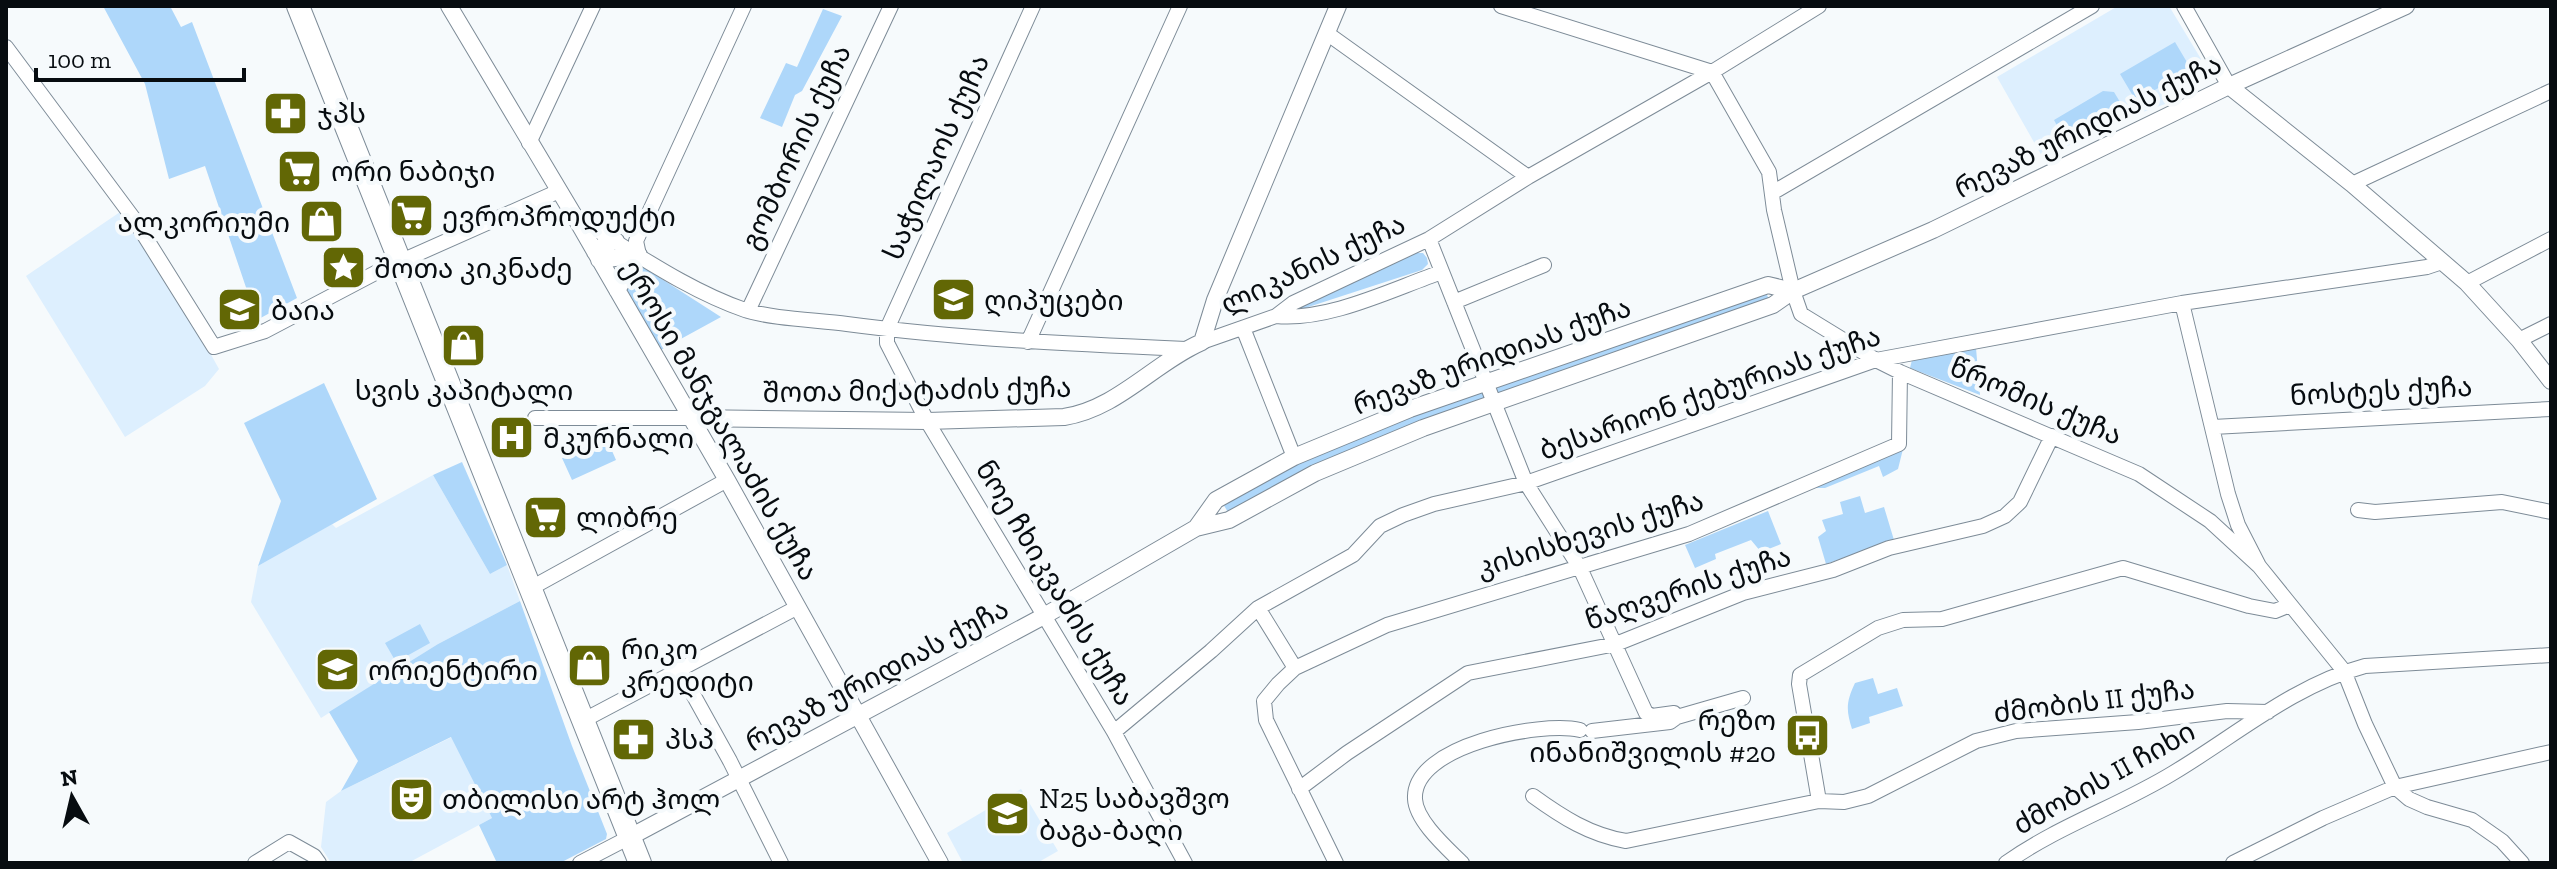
<svg xmlns="http://www.w3.org/2000/svg" width="2557" height="869" font-family="'Zilla Slab','Noto Sans Georgian',serif">
  <style>
    .built { fill: #ddeffe }
    .green { fill: #aed7fa }
    .lines { fill: none; stroke-linecap: round; stroke-linejoin: round }
    .minor-casing { stroke: #7d8b97; stroke-width: 16 }
    .tertiary-casing { stroke: #7d8b97; stroke-width: 18 }
    .primary-casing { stroke: #7d8b97; stroke-width: 24 }
    .minor { stroke: #fff; stroke-width: 14 }
    .tertiary { stroke: #fff; stroke-width: 16 }
    .primary { stroke: #fff; stroke-width: 22 }
    .labels { text-anchor: middle; dominant-baseline: central; stroke-width: 8; stroke-linejoin: round; paint-order: stroke }
    .poi-label { font-size: 28px; fill: #070c10; stroke: #f6fafc; text-anchor: start }
    .street-label { font-size: 28px; fill: #070c10; stroke: #f6fafc }
  </style>
  <rect width="100%" height="100%" fill="#f6fafc"/>
  <path class="built" d="M2118 6H2169L2201 59V65L2165 104 2121 120 2043 158 1997 77Z
    M123 210 163 268 219 369 205 386 125 437 26 276Z
    M433 475 490 574 507 565 520 601 438 644 321 718 251 602 258 566 332 524 336 528Z
    M452 737 492 818 408 863H331L321 847 326 802 341 791Z
    M1021 789 1058 851 1037 863H963L947 833Z"/>
  <path class="green" d="M103 6H170L181 27 192 22 297 298 257 320 205 166 169 179 145 84Z
    M823 9 842 16 802 91 795 95 782 127 760 118 786 63 797 67Z
    M2175 42 2191 69 2136 101 2120 74Z
    M2103 91 2114 92 2123 107 2063 137 2054 120Z
    M1416 253H1423L1427 258 1428 264 1422 270 1296 311 1295 307Z
    M640 265 721 317 657 352 623 292Z
    M1765 291 1770 301 1496 397 1492 386Z
    M1976 348 1980 395 1910 368 1912 360Z
    M324 383 377 499 258 566 281 501 244 423Z
    M1483 389 1488 400 1229 514 1222 502 1305 458Z
    M606 437 616 460 572 480 562 458Z
    M1906 437 1898 469 1883 477 1879 466 1825 488H1811Z
    M462 462 507 565 490 574 433 475Z
    M1860 496 1865 513 1884 507 1894 540 1826 564 1818 537 1826 531 1822 520 1843 514 1840 502Z
    M1768 511 1781 544 1761 552 1751 540 1715 554 1716 559 1695 568 1685 545Z
    M520 601 572 746 607 834 606 839 560 863H497L479 825 492 818 451 737 341 791 358 761 329 712 438 644Z
    M420 624 430 643 396 662 385 643Z
    M1873 678 1878 694 1897 688 1903 706 1869 717 1870 723 1852 729C1846 710 1846 702 1855 683Z"/>
  <g class="lines">
    <defs>
      <path id="minor" d="M1033 6 887 329V343L927 421 1114 732 1185 863
        M1501 6 1712 72 1769 172 1774 210 1793 291 1801 314 1876 360 1900 372 2139 474 2210 521 2259 566
        M2184 6 2229 86
        M1328 34 1528 177
        M6 47 134 219 214 347 265 331 379 271 559 191
        M529 143 593 6
        M2352 184 2551 91
        M1772 193 2092 6
        M575 217C628 248 686 290 745 310 773 319 817 320 847 324 960 339 1072 344 1186 349
        M1429 239 1526 483 1580 568 1646 713 1652 716 1674 713 1677 717 1670 722 1592 731
        M639 255 636 241 744 6
        M2467 283 2551 239
        M1454 302 1544 265
        M2182 303 2228 494 2238 525 2259 566 2344 671 2365 724 2395 787 2409 799 2427 807 2472 820 2502 841 2522 863
        M748 311 891 6
        M1276 316C1330 321 1392 289 1442 272
        M1243 328 1294 457
        M2519 340 2551 324
        M1028 342 1180 6
        M1202 342 1276 316 1293 303 1429 239 1528 177 1712 72 1819 6
        M535 418H689
        M2213 427 2551 409
        M2358 510 2375 512 2502 502 2551 512
        M531 588 727 480
        M1258 608 1295 668
        M679 669 730 761 781 863
        M1677 717 1743 698
        M584 720 796 608
        M1114 732 1211 651 1258 608 1353 555 1380 526 1403 515 1434 504 1526 483 1876 360 2182 303 2427 267 2442 262
        M1299 789 1347 753 1468 673 1616 644 1743 593 1833 570 1889 548 1983 526 2005 516 2020 502 2052 436
        M1533 796C1562 817 1590 835 1626 841L1819 801 1844 802 1868 796 1976 741 2016 731 2138 722 2227 711 2268 712
        M1819 801 1799 684 1800 675 1878 628 1903 620 1942 619 2123 568 2249 606 2275 611 2290 605
        M255 863 289 842 314 856 319 863
        M580 863 630 837
        M1336 863 1266 720 1264 701 1278 684 1295 668 1387 625 1689 534 1899 444 1900 372
        M1462 863C1447 848 1416 821 1415 799 1412 745 1541 721 1580 730
        M2006 863C2058 826 2119 806 2173 773 2235 736 2294 685 2365 666L2551 655
        M2233 863 2323 818 2395 787 2551 752"/>
      <path id="tertiary" d="M449 6 575 217 727 480 940 863
        M2229 86 2352 184 2467 283 2519 340 2551 381
        M595 252 605 244 616 241
        M599 260 639 255
        M617 290 639 255
        M689 418 927 421 1064 417C1117 409 1154 363 1202 342L1215 300 1338 6
        M1196 528 1216 500 1294 457 1410 409 1768 285 1793 291
        M630 837 1044 616 1196 528 1229 520 1315 473 1423 428 1773 305 1793 291 1933 230 2229 86 2406 6"/>
      <path id="primary" d="M298 6 640 863"/>
    </defs>
    <use href="#minor" class="minor-casing"/>
    <use href="#tertiary" class="tertiary-casing"/>
    <use href="#primary" class="primary-casing"/>
    <use href="#minor" class="minor"/>
    <use href="#tertiary" class="tertiary"/>
    <use href="#primary" class="primary"/>
  </g>
  <defs>
    <symbol id="pharmacy-square" viewBox="-11 -11 22 22"><rect x="-9" y="-9" width="18" height="18" rx="4" fill="#626705" stroke="#f6fafc"/><path d="M-2-6h4v4h4v4h-4v4h-4v-4h-4v-4h4Z" fill="#fff"/></symbol>
    <symbol id="supermarket-square" viewBox="-11 -11 22 22"><rect x="-9" y="-9" width="18" height="18" rx="4" fill="#626705" stroke="#f6fafc"/><path d="M-6-5.5h2.5l.6 2H6L4.5 2H-2.5L-4.4-4H-6ZM-1.5 3.2a1.3 1.3 0 1 0 .1 0ZM3 3.2a1.3 1.3 0 1 0 .1 0Z" fill="#fff"/></symbol>
    <symbol id="shop-square" viewBox="-11 -11 22 22"><rect x="-9" y="-9" width="18" height="18" rx="4" fill="#626705" stroke="#f6fafc"/><path d="M-5-2.5h2.3a2.7 3.5 0 0 1 5.4 0H5L5.5 6h-11ZM-1.5-2.5h3a1.5 2.3 0 0 0-3 0Z" fill="#fff"/></symbol>
    <symbol id="sight-square" viewBox="-11 -11 22 22"><rect x="-9" y="-9" width="18" height="18" rx="4" fill="#626705" stroke="#f6fafc"/><path d="M0-6L1.8-2.2L6-1.7L2.9 1.2L3.7 5.4L0 3.3L-3.7 5.4L-2.9 1.2L-6-1.7L-1.8-2.2Z" fill="#fff"/></symbol>
    <symbol id="school-square" viewBox="-11 -11 22 22"><rect x="-9" y="-9" width="18" height="18" rx="4" fill="#626705" stroke="#f6fafc"/><path d="M0-5L7-2L0 1L-7-2ZM-4 1L0 2.5L4 1V4Q0 6-4 4Z" fill="#fff"/></symbol>
    <symbol id="hospital-square" viewBox="-11 -11 22 22"><rect x="-9" y="-9" width="18" height="18" rx="4" fill="#626705" stroke="#f6fafc"/><path d="M-5-5h3v3.5h4V-5h3V5h-3V1.5h-4V5h-3Z" fill="#fff"/></symbol>
    <symbol id="university-square" viewBox="-11 -11 22 22"><rect x="-9" y="-9" width="18" height="18" rx="4" fill="#626705" stroke="#f6fafc"/><path d="M0-5L7-2L0 1L-7-2ZM-4 1L0 2.5L4 1V4Q0 6-4 4Z" fill="#fff"/></symbol>
    <symbol id="bus-square" viewBox="-11 -11 22 22"><rect x="-9" y="-9" width="18" height="18" rx="4" fill="#626705" stroke="#f6fafc"/><path d="M-5-6H5V4H4V6H2V4H-2V6H-4V4H-5ZM-3.5-4V0h7V-4ZM-3.5 1.2v1.5H-2V1.2ZM2 1.2v1.5H3.5V1.2Z" fill="#fff"/></symbol>
    <symbol id="theatre-square" viewBox="-11 -11 22 22"><rect x="-9" y="-9" width="18" height="18" rx="4" fill="#626705" stroke="#f6fafc"/><path d="M-5-5.5Q0-4 5-5.5V0Q5 5 0 6Q-5 5-5 0ZM-3.3-2.5H-1v1.5H-3.3ZM1-2.5H3.3v1.5H1ZM-2.8 1Q0 5.5 2.8 1Z" fill="#fff"/></symbol>
  </defs>
  <g fill-rule="evenodd">
    <use href="#pharmacy-square" x="260" y="88" width="51" height="51"/>
    <use href="#supermarket-square" x="274" y="146" width="51" height="51"/>
    <use href="#supermarket-square" x="386" y="190" width="51" height="51"/>
    <use href="#shop-square" x="296" y="196" width="51" height="51"/>
    <use href="#sight-square" x="318" y="242" width="51" height="51"/>
    <use href="#school-square" x="928" y="274" width="51" height="51"/>
    <use href="#school-square" x="214" y="284" width="51" height="51"/>
    <use href="#shop-square" x="438" y="320" width="51" height="51"/>
    <use href="#hospital-square" x="486" y="412" width="51" height="51"/>
    <use href="#supermarket-square" x="520" y="492" width="51" height="51"/>
    <use href="#shop-square" x="564" y="640" width="51" height="51"/>
    <use href="#university-square" x="312" y="644" width="51" height="51"/>
    <use href="#bus-square" x="1782" y="710" width="51" height="51"/>
    <use href="#pharmacy-square" x="608" y="714" width="51" height="51"/>
    <use href="#theatre-square" x="386" y="774" width="51" height="51"/>
    <use href="#school-square" x="982" y="788" width="51" height="51"/>
  </g>
  <g class="labels">
    <g class="poi-label">
      <text x="317" y="113">ჯპს</text>
      <text x="331" y="171">ორი ნაბიჯი</text>
      <text x="442" y="216">ევროპროდუქტი</text>
      <text x="290" y="222" text-anchor="end">ალკორიუმი</text>
      <text x="374" y="268">შოთა კიკნაძე</text>
      <text x="984" y="300">ღიპუცები</text>
      <text x="271" y="310">ბაია</text>
      <text x="464" y="390" text-anchor="middle">სვის კაპიტალი</text>
      <text x="543" y="438">მკურნალი</text>
      <text x="576" y="517">ლიბრე</text>
      <text x="621" y="649">რიკო<tspan x="621" dy="32">კრედიტი</tspan></text>
      <text x="368" y="670">ორიენტირი</text>
      <text x="1776" y="720" text-anchor="end">რეზო<tspan x="1776" dy="32">ინანიშვილის #20</tspan></text>
      <text x="665" y="739">პსპ</text>
      <text x="1039" y="798">N25 საბავშვო<tspan x="1039" dy="32">ბაგა-ბაღი</tspan></text>
      <text x="442" y="799">თბილისი არტ ჰოლ</text>
    </g>
    <g class="street-label">
      <text transform="translate(2088 126) rotate(-26)">რევაზ ურიდიას ქუჩა</text>
      <text transform="translate(796 147) rotate(-65)">გომბორის ქუჩა</text>
      <text transform="translate(936 157) rotate(-66)">საჭილაოს ქუჩა</text>
      <text transform="translate(1313 264) rotate(-25)">ლიკანის ქუჩა</text>
      <text transform="translate(1492 356) rotate(-20)">რევაზ ურიდიას ქუჩა</text>
      <text transform="translate(917 390) rotate(-1)">შოთა მიქატაძის ქუჩა</text>
      <text transform="translate(2381 391) rotate(-3)">ნოსტეს ქუჩა</text>
      <text transform="translate(1710 393) rotate(-19)">ბესარიონ ქებურიას ქუჩა</text>
      <text transform="translate(2036 401) rotate(23)">წრომის ქუჩა</text>
      <text transform="translate(720 420) rotate(60)">ეროსი მანჯგალაძის ქუჩა</text>
      <text transform="translate(1590 534) rotate(-17)">კისისხევის ქუჩა</text>
      <text transform="translate(1055 583) rotate(59)">ნოე ჩხიკვაძის ქუჩა</text>
      <text transform="translate(1688 588) rotate(-18)">წაღვერის ქუჩა</text>
      <text transform="translate(877 675) rotate(-28)">რევაზ ურიდიას ქუჩა</text>
      <text transform="translate(2094 701) rotate(-7)">ძმობის II ქუჩა</text>
      <text transform="translate(2104 778) rotate(-29)">ძმობის II ჩიხი</text>
    </g>
  </g>
  <rect width="2557" height="869" fill="none" stroke="#070c10" stroke-width="16"/>
  <g transform="translate(72 797) rotate(352)" stroke="#f6fafc" stroke-width="6" paint-order="stroke">
  <path d="M0-6L14 30L0 20L-14 30Z" fill="#070c10"/>
  <text y="-12" font-size="22" font-weight="bold" text-anchor="middle" fill="#070c10">N</text>
  </g>
  <path d="M36 68v12h208v-12" fill="none" stroke="#070c10" stroke-width="4"/>
  <text x="48" y="68" font-size="24" fill="#070c10" stroke="#f6fafc" stroke-width="6" paint-order="stroke">100 m</text>
</svg>
